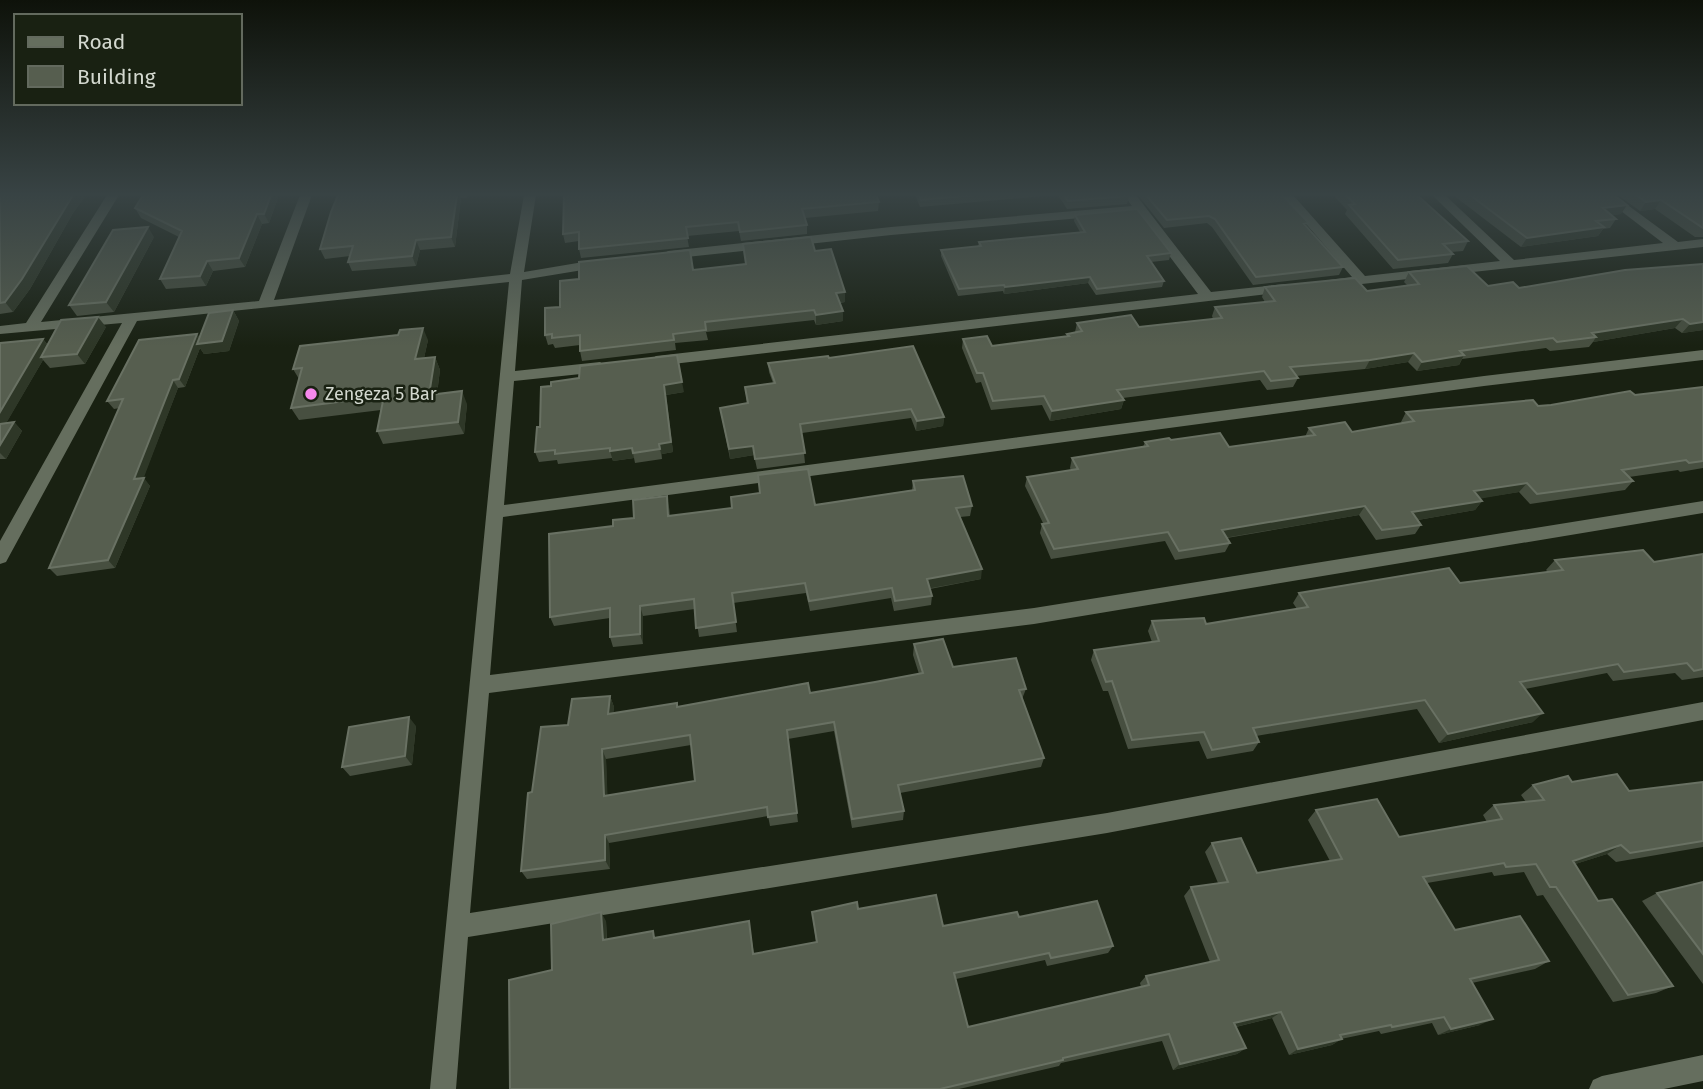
<svg xmlns="http://www.w3.org/2000/svg" width="1703" height="1089" font-family="'Fira Sans',sans-serif">
  <style>
    .lines { fill: none; stroke-linecap: round; stroke-linejoin: round }
    .minor { fill: #656e5e; fill-rule: evenodd }
    .wall { fill: #474f40; fill-rule: evenodd }
    .shaded-wall { fill: #2e3727 }
    .building { fill: #565e4f; stroke: #697163; stroke-width: 2; fill-rule: evenodd }
    .poi-dot { fill: #f688ec; stroke: #192112; stroke-width: 2.5 }
    .labels { text-anchor: middle; dominant-baseline: central; stroke-width: 5; stroke-linejoin: round; paint-order: stroke }
    .poi-label { font-size: 18px; fill: #d3d8cf; stroke: #192112; text-anchor: start }
  </style>
  <rect width="100%" height="100%" fill="#192112"/>
  <g class="lines">
    <path class="minor" d="M107 195H119L41 322 259 301 300 195H312L274 300 510 274 524 195H536L524 272 601 259 608 263 601 267 522 280 515 371 600 362 607 367 600 372 514 381 504 505 1484 376 1703 350V360L1484 386 503 517 490 675 1034 608 1703 501V513L1034 624 489 693 470 913 1107 813 1703 702V720L1107 833 468 937 456 1089H430L509 282 137 321 6 562 0 564V541L122 323 0 334V326L26 323Z
      M1124 195H1136L1211 292 1285 284 1292 288 1285 292 656 366 649 361 656 356 1198 294 1137 213 891 235 668 259 662 255 668 251 891 227 1132 206Z
      M1281 195H1293L1365 276 1500 261 1432 195H1445L1514 260 1663 243 1600 195H1614L1678 242 1703 239V247L1334 287 1327 283 1329 280 1352 277Z
      M1703 1055V1081L1664 1089H1589L1593 1080 1602 1076Z"/>
  </g>
  <path class="wall" d="M0 195H86L73 213 30 289 13 312 0 314Z
    M279 195 269 223 262 224 245 267 213 271 206 286 166 289 160 279 179 237 141 218 135 208Z
    M338 195H467V198H461L455 247 420 250 416 266 352 271 348 262 350 256 325 259 320 249Z
    M915 195H1056L920 207Z
    M1058 195H1128L1129 196 1127 204 1067 209Z
    M1138 195H1282L1307 227 1343 267 1339 275 1253 285 1212 227 1207 223 1164 228Z
    M1333 195H1417L1468 241 1463 251 1451 252 1453 254 1448 263 1393 269 1345 214 1347 210Z
    M1453 195H1614L1621 214 1612 215 1616 219 1610 228 1603 229 1598 236 1521 247Z
    M1618 195H1703V237H1695L1655 209 1640 211Z
    M879 202 878 211 805 218 807 225V234L741 241 739 231 687 236 689 247 581 258 579 249V241L565 243 563 234Z
    M1075 215 1171 253 1169 260 1151 262 1164 281 1162 287 1096 295 1088 283 1004 294 1003 291 958 296 941 256V250L978 246 979 242 1080 232 1074 221Z
    M154 237 114 312 77 316 69 305Z
    M743 244 815 251 845 292V302L840 303 843 311V321L816 325 814 320 706 332 708 340 675 343 676 350 582 361 580 351V345L555 348 553 344 548 345 545 335 560 307 693 270 746 265Z
    M1625 270 1703 330 1682 333 1675 328 1593 342 1589 347 1550 351 1546 348 1462 359 1459 365 1417 371 1408 362 1365 369 1296 376 1298 378 1293 387 1267 390 1260 380 1123 398 1124 400 1121 409 1050 421 1042 405 991 410 981 382 976 383 962 348 963 339 992 346 1066 337 1067 334 1075 332 1077 323 1139 327 1213 319 1212 316 1215 307 1265 302 1262 297 1265 287 1367 291 1408 286 1404 282 1409 272 1488 286 1519 288Z
    M233 310 239 321 229 351 204 354 200 348 185 387 178 388 143 478 150 486 115 568 57 576 49 568 120 408 114 409 107 401 197 334 200 338Z
    M106 327 85 364 50 368 43 360 6 423 14 422 22 431 6 459H0V343L43 339 48 345Z
    M428 340 424 358 435 357 440 370 437 394 467 404 464 434 383 444 377 431 381 410 299 420 291 408 299 379 293 369Z
    M829 358 944 417 943 426 916 431 911 418 802 433 805 463 757 469 754 455 730 459 720 408 747 404 745 387 773 383 769 372 768 363Z
    M551 386 684 392 666 395 673 452 662 454V459L635 463 634 458 613 461 612 458 558 464 557 460 539 462 535 452 540 427Z
    M1703 387V468L1680 472 1678 470 1629 477 1633 481 1625 490 1530 504 1519 492 1480 498 1482 501 1475 510 1418 520 1421 525 1415 534 1376 540 1359 515 1227 538 1230 543 1225 552 1175 560 1165 541 1051 559 1040 533 1042 524 1043 523 1025 486 1027 477 1071 470 1070 468 1072 458 1143 447 1145 442 1171 440 1229 447 1305 437 1309 428 1352 432 1402 423 1401 422 1406 412 1538 406Z
    M913 481 972 506 970 516 960 517 981 579 930 589 932 596 931 605 894 611 891 598 810 611 806 593 733 603 737 632 699 637 695 609 643 616V644L613 647 610 637V618L554 626 550 617 613 526 634 518 669 507 670 516 815 505 912 490Z
    M1703 554V677L1682 680 1675 673 1613 681 1607 673 1525 689 1533 722 1439 743 1417 709 1256 736 1259 742 1253 751 1207 759 1199 741 1128 749 1108 691H1103L1091 660 1094 650 1152 642 1148 631 1152 621 1206 624 1297 609 1293 603 1299 593 1460 583 1548 572 1546 570 1555 560 1654 562Z
    M914 644 953 667 1026 689 1022 699 1044 758 1041 767 900 793 904 811 903 820 852 828 834 731 788 739 798 822 770 826 768 816 609 843 610 869 527 879 521 871 532 792 568 725 610 696 614 707 613 714 810 693 875 682 919 674 913 655ZM691 745 695 781 607 796 606 759Z
    M416 726 412 765 350 776 342 767Z
    M1572 782 1629 791 1703 782V847L1616 862 1607 854 1575 864 1598 901 1673 986 1656 993 1613 1002 1543 895 1537 896 1524 872 1494 876 1492 872 1427 883 1455 930 1549 961 1535 969 1472 983 1480 1025 1438 1035 1432 1023 1381 1034 1379 1031 1341 1039 1332 1045 1289 1055 1272 1018 1236 1027 1246 1048 1237 1054 1173 1070 1162 1041 1061 1063 1059 1066 959 1089H510L552 970 606 921 607 940 657 937 749 921 754 954 816 942 812 912 858 909 943 926 1019 917 1113 946 1108 953 1047 966 1045 960 956 979 968 1027 1141 987 1140 983 1146 976 1210 962 1184 896 1191 887 1218 883 1205 852 1212 843 1257 873 1330 861 1308 820 1316 810 1399 837 1487 822 1483 815 1494 805 1526 802 1521 795 1533 785Z
    M1703 882V984L1642 901 1657 893Z"/>
  <path class="shaded-wall" d="M73 195H86L73 213 30 289 13 312 5 302Z
    M271 195H279L269 223 264 214Z
    M457 195H460L461 198 455 247 451 237Z
    M1661 200 1655 209 1640 211 1646 202Z
    M1627 205 1621 214 1597 217 1603 208Z
    M257 214 262 224 245 267 239 258Z
    M148 227 154 237 114 312 106 302Z
    M1604 227 1598 236 1521 247 1527 238Z
    M416 240 420 250 416 266 412 256Z
    M207 261 213 271 206 286 200 276Z
    M1090 277 1088 283 1004 294 1005 287Z
    M845 292V302L836 303V293Z
    M233 310 239 321 229 351 204 354 200 348 185 387 179 379 197 334 202 341Z
    M843 311V321L816 325V315Z
    M98 317 106 327 85 364 77 354Z
    M1683 319 1675 328 1593 342 1596 337 1592 333Z
    M1703 322V330L1682 333 1690 324Z
    M423 328 428 340 421 372 415 359Z
    M43 339 50 348 41 357 43 360 0 434V412Z
    M1414 353 1408 362 1365 369 1370 360Z
    M1464 355 1459 365 1417 371 1422 362Z
    M435 357 440 370 435 408 429 395Z
    M173 380 178 388 141 485 144 478 150 486 115 568 108 560 134 479Z
    M682 382 684 392 666 395 673 452 662 454V459L659 444 664 385Z
    M462 391 467 404 464 434 458 422Z
    M1124 400 1121 409 1050 421 1052 411Z
    M944 417 943 426 916 431 917 421Z
    M14 422 22 431 6 459 0 453V445Z
    M753 446 754 455 730 459 729 449Z
    M632 448 634 458 613 461 610 451Z
    M1527 483 1519 492 1467 501 1474 491Z
    M667 496 669 507 670 526 668 516Z
    M1482 501 1475 510 1406 522 1412 512Z
    M1365 506 1359 515 1218 539 1222 530Z
    M982 569 981 579 926 589 927 579Z
    M640 606 643 616V644L640 634Z
    M610 696 614 707 612 724 608 714Z
    M1543 713 1533 722 1439 743 1448 734Z
    M409 717 416 726 412 765 405 756Z
    M602 749 606 759 608 806 604 796Z
    M605 835 609 843 610 869 605 860Z
    M1621 845 1607 854 1560 869 1573 861Z
    M601 912 606 921 607 948 603 940Z
    M1281 1012 1272 1018 1227 1029 1234 1023Z
    M1493 1019 1480 1025 1438 1035 1451 1029Z
    M1342 1039 1332 1045 1289 1055 1298 1049Z
    M1246 1048 1237 1054 1173 1070 1180 1064Z"/>
  <path class="building" d="M0 195H73L22 279 5 302 0 303Z
    M143 195H271L264 214H257L239 258 207 261 200 276 160 279 182 231 135 208Z
    M338 195H457L451 237 416 240 412 256 348 262 353 246 320 249 331 212Z
    M564 195H876L879 202 802 209 807 225 740 232 738 222 686 227 688 238 579 249V232L563 234Z
    M919 195H974L921 200Z
    M1064 195H1128L1129 196 1068 201Z
    M1146 195H1282L1309 223 1304 224 1343 267 1256 277 1215 219 1209 216 1167 220Z
    M1345 195H1417L1468 241 1443 244 1453 254 1398 260 1349 205 1355 204Z
    M1470 195H1614L1627 205 1603 208 1616 219 1596 221 1604 227 1527 238Z
    M1636 195H1703V228L1661 200 1646 202Z
    M1137 209 1171 253 1147 256 1164 281 1097 289 1090 277 1005 287 1004 285 959 289 941 250 981 246 979 242 1085 232 1075 215Z
    M148 227 106 302 69 305 113 230Z
    M811 237 815 251 831 249 845 292 836 293 843 311 816 315 814 310 705 322 706 330 673 334 674 340 580 351V335L552 338V334L545 335V308L560 307V281L579 279V262L690 250 693 270 746 264 743 244Z
    M1703 264V322L1690 324 1683 319 1592 333 1596 337 1557 342 1553 338 1460 351 1464 355 1422 362 1414 353 1370 360 1290 367 1298 378 1271 381 1264 371 1117 390 1124 400 1052 411 1044 396 993 401 983 373H977L963 339 987 336 992 346 1069 336 1067 334 1082 331 1077 323 1131 315 1139 327 1222 318 1215 307 1275 301 1265 287 1355 278 1367 291 1419 284 1409 272 1467 266 1488 286 1513 282 1519 288 1625 270Z
    M233 310 222 341 197 344 209 313Z
    M98 317 77 354 41 357 61 320Z
    M423 328 415 359 435 357 429 395 462 391 458 422 377 431 384 396 291 408 302 368 293 369 300 346 398 335 400 330Z
    M197 334 179 379 173 380 134 479 144 478 108 560 49 568 123 399 107 401 139 340Z
    M43 339 0 412V343Z
    M913 346 944 417 917 421 911 409 800 424 805 453 755 459 753 446 729 449 720 408 748 403 745 387 775 383 768 363 828 356 829 358Z
    M677 355 682 382 664 385 671 442 659 444 660 449 633 453 632 448 610 451V448L555 454V450L535 452 537 427H540L541 387 551 386V382L579 378 580 366Z
    M1703 387V461L1689 463 1686 460 1622 470 1633 481 1537 494 1527 483 1474 491 1482 501 1412 512 1421 525 1382 530 1365 506 1222 530 1230 543 1179 551 1168 532 1054 549 1042 524 1049 523 1027 477 1078 469 1072 458 1148 446 1145 442 1169 438 1171 440 1220 433 1229 447 1315 435 1309 428 1345 422 1352 432 1414 421 1406 412 1533 400 1538 406 1551 405 1630 391 1635 395Z
    M14 422 0 445V424Z
    M808 469 815 505 915 490 913 481 963 476 972 506 956 508 982 569 927 579 932 596 895 601 892 588 809 601 805 583 732 593 736 622 696 628 694 599 640 606V634L610 637V608L550 617 549 534 613 526V520L634 518 633 500 667 496 668 516 732 508 731 497 760 493 758 475Z
    M1643 550 1654 562 1703 554V669L1694 671 1687 663 1624 672 1618 664 1520 682 1543 713 1448 734 1425 700 1253 728 1259 742 1212 750 1204 732 1132 740 1112 681 1106 682 1094 650 1159 641 1152 621 1204 618 1206 624 1308 607 1299 593 1449 568 1460 583 1563 570 1555 560Z
    M943 639 953 667 1016 658 1026 689 1019 690 1044 758 898 785 904 811 852 819 834 722 787 730 797 813 768 817 767 807 605 835V860L521 871 528 793 532 792 541 727 568 725 572 699 610 696 608 714 677 703V707L808 683 810 693 875 682 923 673 914 644ZM690 735 695 781 604 796 602 749Z
    M409 717 405 756 342 767 349 727Z
    M1617 774 1629 791 1703 782V841L1630 853 1621 845 1573 861 1598 901 1612 899 1673 986 1628 995 1556 887H1550L1536 864 1506 867 1504 863 1423 877 1455 930 1520 916 1549 961 1470 979 1493 1019 1451 1029 1444 1017 1392 1027 1391 1025 1340 1035 1342 1039 1298 1049 1281 1012 1234 1023 1246 1048 1180 1064 1169 1034 1063 1058V1060L940 1089H510L509 980 552 970 551 924 601 912 603 940 653 931 654 938 749 921 753 954 817 942 812 912 857 902 858 909 936 895 943 926 1017 912 1019 917 1097 901 1113 946 1051 958 1049 953 954 973 968 1027 1149 985 1146 976 1219 960 1191 887 1228 882 1212 843 1241 838 1257 873 1342 859 1316 810 1377 799 1399 837 1502 819 1494 805 1544 800 1533 785 1568 776 1572 782Z
    M1703 882V954L1657 893Z"/>
  <linearGradient id="sky" x2="0" y2="1"><stop stop-color="#0e120a"/><stop offset="0.56" stop-color="#384344"/><stop offset="1" stop-color="#384344" stop-opacity="0"/></linearGradient>
  <rect width="1703" height="347" fill="url(#sky)"/>
  <circle class="poi-dot" cx="311" cy="394" r="7"/>
  <g class="labels">
    <g class="poi-label">
      <text x="325" y="394">Zengeza 5 Bar</text>
    </g>
  </g>
  <rect x="14" y="14" width="228" height="91" fill="#192112" stroke="#636a5e" stroke-width="2"/>
  <rect x="28" y="37" width="35" height="10" fill="#656e5e" stroke="#636a5e" stroke-width="2"/>
  <text x="77" y="49" font-size="21" fill="#d3d8cf">Road</text>
  <rect x="28" y="66" width="35" height="21" fill="#565e4f" stroke="#636a5e" stroke-width="2"/>
  <text x="77" y="84" font-size="21" fill="#d3d8cf">Building</text>
</svg>
